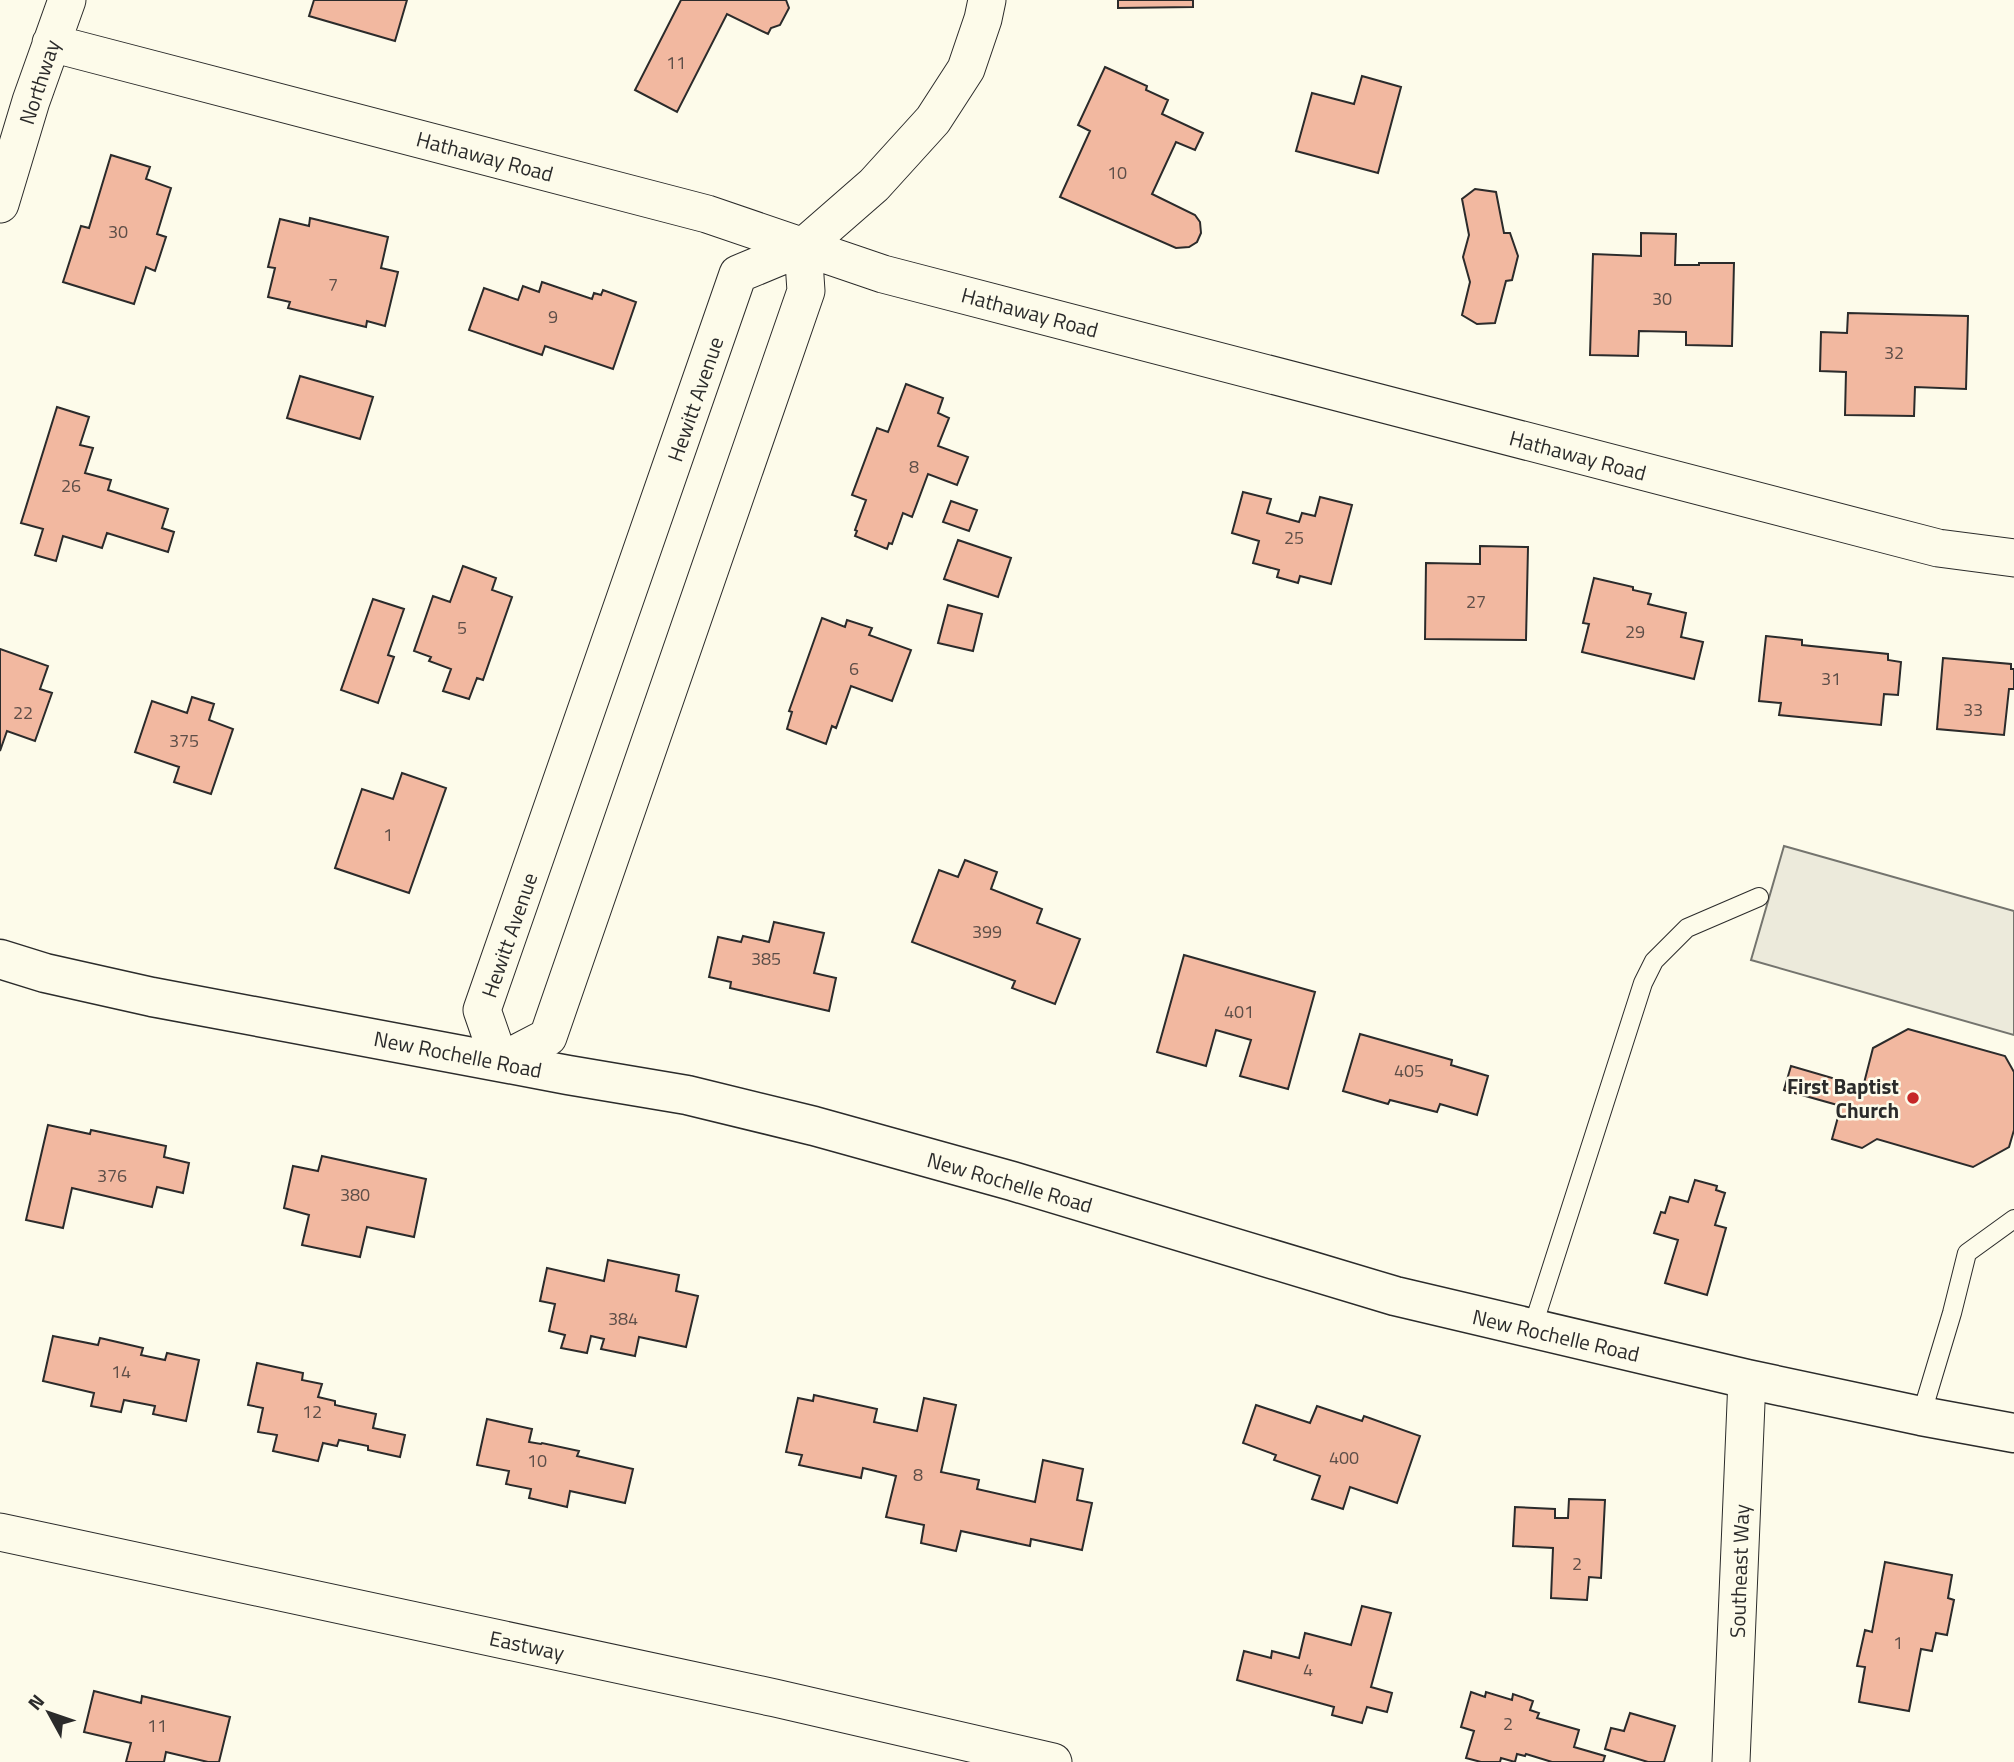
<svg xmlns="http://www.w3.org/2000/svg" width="2014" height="1762" font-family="'Titillium Web',sans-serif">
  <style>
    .parking { fill: #eceadb; stroke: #74746e; stroke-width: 2 }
    .building { fill: #f2b8a0; stroke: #2b2b2b; stroke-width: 2 }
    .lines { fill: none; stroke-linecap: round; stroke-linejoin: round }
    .lane-casing { stroke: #2b2b2b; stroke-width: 20 }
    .street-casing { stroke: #2b2b2b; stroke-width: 39 }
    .secondary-casing { stroke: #2b2b2b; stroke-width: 41 }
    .lane { stroke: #fdfbea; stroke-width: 18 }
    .street { stroke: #fdfbea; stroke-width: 37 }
    .secondary { stroke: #fdfbea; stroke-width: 38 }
    .poi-dot { fill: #c62828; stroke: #fdfbea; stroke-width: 2.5 }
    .labels { text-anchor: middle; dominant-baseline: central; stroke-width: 5; stroke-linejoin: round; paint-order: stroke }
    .number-label { font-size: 18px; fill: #5d4e48 }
    .street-label { font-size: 21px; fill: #2b2b2b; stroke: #fdfbea }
    .poi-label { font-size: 21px; font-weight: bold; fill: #2b2b2b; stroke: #fdfbea; text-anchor: end }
  </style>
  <rect width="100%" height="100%" fill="#fdfbea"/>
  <path class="parking" d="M1784 846 2014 911V1035L1751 960Z"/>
  <path class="building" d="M314 0H407L395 41 309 16Z
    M681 0H786L789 8 780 25 771 28 768 34 727 14 677 112 635 90Z
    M1118 0H1193V7L1118 8Z
    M1105 67 1147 86 1146 90 1168 100 1162 114 1203 133 1195 150 1176 142 1152 194 1195 215 1200 222 1201 233 1197 242 1189 247 1176 248 1060 197 1090 131 1078 125Z
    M1362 76 1401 87 1378 173 1296 151 1312 93 1354 104Z
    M111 155 150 167 146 179 171 188 157 234 166 237 155 271 146 267 134 304 63 282 81 226 89 228Z
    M1475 189 1496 192 1504 233H1510L1518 256 1512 280 1506 281 1495 323 1477 324 1462 315 1470 282 1463 257 1469 235 1462 199Z
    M310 218 388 237 381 268 398 272 385 326 367 321 366 327 288 308 290 302 268 297 275 268 268 267 280 219 309 226Z
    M1641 233 1676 234 1675 265H1699V263H1734L1732 346 1686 345V332L1639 331 1638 356 1590 355 1593 254 1641 256Z
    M542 282 592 299 594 293 601 295 603 290 636 302 613 369 545 346 542 355 469 330 484 288 518 300 523 286 539 292Z
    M1848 313 1968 316 1966 389 1915 387 1914 416 1845 415 1846 372 1820 371 1821 332 1847 333Z
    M300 376 373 397 360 439 287 418Z
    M906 384 943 398 938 413 949 418 938 446 968 457 957 485 928 474 912 517 903 513 892 544 889 543 887 549 855 536 857 531 855 530 866 500 852 495 877 428 888 432Z
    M57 407 89 417 80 445 93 448 85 473 111 480 108 490 168 509 162 528 174 532 168 552 107 533 102 548 63 536 56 561 35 555 43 529 21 523Z
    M1243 492 1271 499 1267 513 1299 522 1302 513 1315 516 1320 497 1352 505 1331 584 1300 576 1298 583 1277 577 1279 570 1253 563 1259 541 1232 533Z
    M951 501 977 510 969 531 943 522Z
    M958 540 1011 558 998 597 944 579Z
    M1480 546 1528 547 1526 640 1425 639 1426 563 1480 564Z
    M463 566 496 578 492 590 512 597 483 680 477 678 469 699 443 691 451 669 429 661 431 657 414 651 433 596 450 602Z
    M1594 578 1633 587V590L1651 594 1648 604 1686 613 1681 637 1703 642 1694 679 1582 652 1589 624 1583 623Z
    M373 599 404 609 388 655 394 657 378 703 341 690Z
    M948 605 982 614 973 651 938 643Z
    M822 618 845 627 847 620 872 628 869 635 911 650 892 701 851 686 836 728 832 726 826 744 787 729 792 712 789 711Z
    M1766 636 1802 640V645L1888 654V660L1901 662 1898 695 1884 694 1881 725 1779 715 1781 703 1759 701Z
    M0 649 48 666 40 689 52 693 35 741 7 731 0 751Z
    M1943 658 2011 664V669H2014V689H2009L2004 735 1937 729Z
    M192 697 214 704 209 720 233 729 211 794 174 782 179 767 135 752 152 701 187 713Z
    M402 773 446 788 409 893 335 868 362 789 393 799Z
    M965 860 997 872 991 889 1042 909 1037 923 1080 939 1055 1004 1012 988 1015 981 912 942 939 870 958 877Z
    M774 922 824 933 814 973 836 978 829 1011 730 988 731 982 709 977 718 937 741 942 743 936 769 942Z
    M1184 955 1315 992 1288 1089 1240 1076 1251 1040 1216 1030 1206 1066 1157 1052Z
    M1908 1029 2005 1056 2014 1072V1130L2009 1147 1973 1167 1877 1139 1862 1148 1832 1139 1841 1106 1784 1090 1791 1066 1863 1087 1873 1048Z
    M1360 1034 1452 1060 1451 1065 1488 1076 1477 1115 1440 1104 1437 1112 1390 1100 1388 1104 1343 1091Z
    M48 1125 90 1134 91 1130 166 1146 164 1157 189 1163 183 1193 157 1187 152 1207 72 1188 63 1228 26 1220Z
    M322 1156 426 1179 414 1237 367 1227 360 1257 302 1245 309 1215 284 1208 293 1166 318 1171Z
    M1695 1180 1717 1186 1716 1190 1725 1193 1715 1225 1726 1228 1707 1295 1665 1283 1678 1240 1654 1233 1661 1212 1665 1213 1670 1197 1688 1202Z
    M608 1260 679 1275 676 1291 698 1296 686 1347 639 1337 635 1356 601 1349 604 1339 591 1336 587 1353 561 1348 565 1335 549 1331 555 1304 540 1301 547 1268 604 1281Z
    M53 1336 98 1345 100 1338 143 1348 141 1355 165 1360 167 1353 199 1360 186 1421 153 1414 155 1406 124 1400 121 1412 91 1406 94 1393 43 1381Z
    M257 1363 303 1373 302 1380 322 1384 318 1397 335 1401V1405L376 1414 373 1428 405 1435 400 1457 368 1450V1446L339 1440 337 1446 323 1443 318 1461 273 1451 277 1435 258 1432 263 1408 248 1405Z
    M814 1395 877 1409 874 1422 917 1431 924 1398 956 1405 941 1472 979 1480 977 1489 1035 1502 1043 1460 1083 1469 1077 1500 1092 1503 1082 1550 1031 1539 1030 1546 961 1531 956 1551 921 1543 924 1525 886 1517 896 1476 863 1468 861 1478 799 1465 802 1455 786 1452 798 1398 813 1401Z
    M1256 1405 1310 1423 1317 1406 1362 1421 1364 1416 1420 1436 1397 1503 1350 1487 1343 1509 1312 1499 1320 1476 1274 1460 1276 1455 1243 1443Z
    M487 1419 532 1429 529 1442 541 1444 542 1443 579 1451 577 1456 633 1469 625 1503 570 1491 567 1507 529 1498 531 1489 506 1484 509 1471 477 1465Z
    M1569 1499 1605 1500 1601 1578 1589 1577 1587 1600 1551 1598 1553 1548 1513 1546 1515 1507 1555 1509V1518H1568Z
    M1885 1562 1952 1575 1948 1598 1954 1600 1947 1635 1936 1633 1932 1651 1921 1649 1909 1711 1859 1702 1865 1667 1857 1666 1865 1630 1872 1632Z
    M1362 1606 1391 1613 1371 1687 1392 1693 1387 1712 1367 1707 1362 1723 1332 1715 1334 1707 1237 1680 1244 1651 1271 1658 1272 1651 1299 1658 1305 1633 1351 1645Z
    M94 1691 141 1703 142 1696 230 1717 219 1762H208L166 1752 164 1762H126L131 1743 84 1732Z
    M1471 1692 1485 1697 1486 1692 1512 1700 1513 1694 1533 1701 1530 1710 1539 1713 1537 1718 1579 1730 1574 1747 1605 1756 1603 1762H1552L1526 1754 1525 1756 1517 1754 1515 1762 1501 1758 1500 1762H1481L1466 1758 1474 1731 1461 1727Z
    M1630 1713 1675 1726 1664 1762H1648L1605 1749 1611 1728 1624 1731Z"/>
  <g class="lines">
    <defs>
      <path id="lane" d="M1532 1329 1643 983 1654 961 1687 928 1759 897
        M1921 1416 1952 1313 1967 1253 2014 1219"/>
      <path id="street" d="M51 43 707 214 883 274 1938 548 2014 558
        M0 204 31 101 67 0
        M803 247 806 291 548 1037 500 1062 482 1010 738 274 803 247 874 185 933 120 966 69 983 19 987 0
        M0 1532 775 1698 1053 1762
        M1731 1762 1747 1379"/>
      <path id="secondary" d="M0 959 45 973 152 997 568 1075 687 1095 814 1126 1012 1181 1395 1296 1747 1379 1921 1416 2014 1433"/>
    </defs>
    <use href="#lane" class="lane-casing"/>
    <use href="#street" class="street-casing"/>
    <use href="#secondary" class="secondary-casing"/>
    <use href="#lane" class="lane"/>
    <use href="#street" class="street"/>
    <use href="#secondary" class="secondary"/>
  </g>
  <circle class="poi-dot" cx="1913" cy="1098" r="7"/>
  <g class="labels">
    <g class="number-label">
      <text x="676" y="62">11</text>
      <text x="1117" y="172">10</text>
      <text x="118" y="231">30</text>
      <text x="333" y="284">7</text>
      <text x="1662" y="298">30</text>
      <text x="553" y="316">9</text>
      <text x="1894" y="352">32</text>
      <text x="914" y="466">8</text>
      <text x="71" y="485">26</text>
      <text x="1294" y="537">25</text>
      <text x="1476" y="601">27</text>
      <text x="462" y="627">5</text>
      <text x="1635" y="631">29</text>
      <text x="854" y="668">6</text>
      <text x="1831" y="678">31</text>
      <text x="1973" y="709">33</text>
      <text x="23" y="712">22</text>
      <text x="184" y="740">375</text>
      <text x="388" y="834">1</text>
      <text x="987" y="931">399</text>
      <text x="766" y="958">385</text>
      <text x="1239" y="1011">401</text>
      <text x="1409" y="1070">405</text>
      <text x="112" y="1175">376</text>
      <text x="355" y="1194">380</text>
      <text x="623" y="1318">384</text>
      <text x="121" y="1371">14</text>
      <text x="312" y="1411">12</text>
      <text x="1344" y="1457">400</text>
      <text x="537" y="1460">10</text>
      <text x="918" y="1474">8</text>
      <text x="1577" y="1563">2</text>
      <text x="1898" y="1642">1</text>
      <text x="1308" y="1669">4</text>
      <text x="1508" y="1723">2</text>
      <text x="157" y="1725">11</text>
    </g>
    <g class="street-label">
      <text transform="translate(39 82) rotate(-72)">Northway</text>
      <text transform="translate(485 156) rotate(15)">Hathaway Road</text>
      <text transform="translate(1030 312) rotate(15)">Hathaway Road</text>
      <text transform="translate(695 399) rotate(-71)">Hewitt Avenue</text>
      <text transform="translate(1578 455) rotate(15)">Hathaway Road</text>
      <text transform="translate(509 935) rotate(-71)">Hewitt Avenue</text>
      <text transform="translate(458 1054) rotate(11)">New Rochelle Road</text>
      <text transform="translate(1010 1182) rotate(16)">New Rochelle Road</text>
      <text transform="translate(1556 1335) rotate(13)">New Rochelle Road</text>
      <text transform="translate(1739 1571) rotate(-88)">Southeast Way</text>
      <text transform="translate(527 1645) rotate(12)">Eastway</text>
    </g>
    <g class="poi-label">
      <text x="1899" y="1086">First Baptist<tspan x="1899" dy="24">Church</tspan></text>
    </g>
  </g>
  <g transform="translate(49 1713) rotate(310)" stroke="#fdfbea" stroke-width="5" paint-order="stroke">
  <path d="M0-5L12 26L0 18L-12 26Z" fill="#2b2b2b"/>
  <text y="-10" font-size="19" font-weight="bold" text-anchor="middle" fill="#2b2b2b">N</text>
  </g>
</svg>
